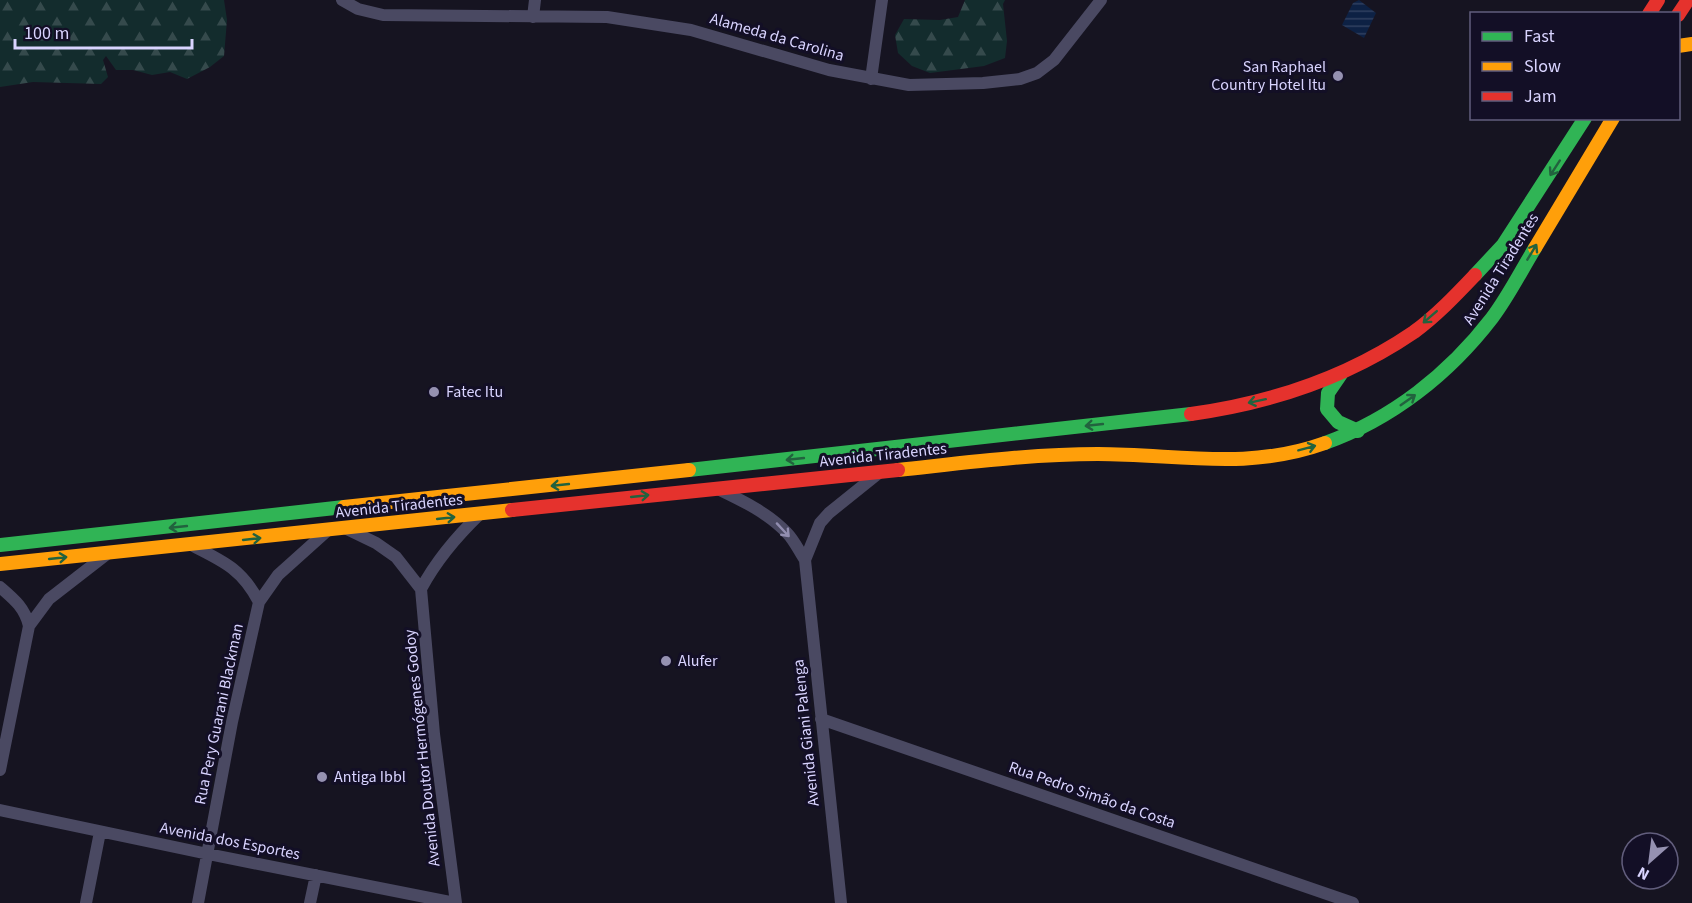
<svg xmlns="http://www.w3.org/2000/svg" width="1692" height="903" font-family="'Source Sans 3',sans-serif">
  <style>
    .forest { fill: url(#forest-firs) }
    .water { fill: url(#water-rules) }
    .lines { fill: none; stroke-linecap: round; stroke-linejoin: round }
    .street { stroke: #4a4962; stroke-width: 12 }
    .fast { stroke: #30b455; stroke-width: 14 }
    .slow { stroke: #ff9f0a; stroke-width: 14 }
    .jam { stroke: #e5322d; stroke-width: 14 }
    .oneway { stroke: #22623e }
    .oneway2 { stroke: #928eb0 }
    .poi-dot { fill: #9591b1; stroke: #130f26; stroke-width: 2 }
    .labels { text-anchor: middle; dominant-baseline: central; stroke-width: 6; stroke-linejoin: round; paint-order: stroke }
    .street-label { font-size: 16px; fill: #d9d4ff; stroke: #130f26 }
    .poi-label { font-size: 16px; fill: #d9d4ff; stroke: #130f26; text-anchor: start }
  </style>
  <defs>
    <pattern id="forest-firs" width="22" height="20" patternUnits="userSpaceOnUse" patternTransform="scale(1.5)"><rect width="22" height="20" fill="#132c2d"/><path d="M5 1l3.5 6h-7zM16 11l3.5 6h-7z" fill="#354a4c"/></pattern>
    <pattern id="water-rules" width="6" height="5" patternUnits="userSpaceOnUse" patternTransform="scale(1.5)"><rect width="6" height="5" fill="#0d2144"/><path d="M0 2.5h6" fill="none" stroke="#304060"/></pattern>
  </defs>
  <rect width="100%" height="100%" fill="#161421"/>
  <path class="forest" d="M0 0H224L227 20 224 56 210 67 187 79 170 72 152 75 133 70H116L106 56 103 60 108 77 101 84 33 82 0 87Z
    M965 0H1005L1003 4 1007 41 1005 58 984 66 930 73 912 66 898 53 895 35 904 19 940 20 958 17Z"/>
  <path class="water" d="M1359 0 1376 13 1364 38 1342 25 1353 3Z"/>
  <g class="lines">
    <path class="street" d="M342 0 358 9 383 15 607 17 691 30 829 70 909 85 983 83 1020 79 1037 73 1054 60 1101 0
      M533 17 535 0
      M871 79 882 0
      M720 490C743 501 768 513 787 533 794 540 799 551 805 560
      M347 529 376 543 396 557 421 589 434 734 456 903
      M191 545C223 561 242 569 259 602
      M0 587C14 599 25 608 29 626
      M421 589C436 561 457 536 480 514
      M821 719 1353 903
      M0 770 29 626 49 599 107 554
      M0 810 208 854 455 903
      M86 903 100 832
      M198 903 232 722 259 602 278 575 327 531
      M310 903 316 875
      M841 903 805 560 820 523 829 513 880 472"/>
    <path class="fast" d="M1475 275 1503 245 1585 118
      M1341 374 1328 393 1327 409 1338 422 1358 431
      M1325 443C1392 419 1449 374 1492 318 1508 297 1521 271 1535 248
      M689 470 1191 414
      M0 545 344 507"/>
    <path class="slow" d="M1678 46 1692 44
      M1535 248 1613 118
      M898 470C964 463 1031 454 1098 454 1178 454 1247 471 1325 443
      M344 507 689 470
      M0 564 512 510"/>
    <path class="jam" d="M1649 14 1658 0
      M1678 15 1688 0
      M1191 414C1271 403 1348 377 1414 332 1436 316 1456 295 1475 275
      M512 510 898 470"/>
  </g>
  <defs><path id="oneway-shaft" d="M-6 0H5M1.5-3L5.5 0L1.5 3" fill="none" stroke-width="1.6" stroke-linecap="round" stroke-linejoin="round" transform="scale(1.5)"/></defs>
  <g class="oneway">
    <use href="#oneway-shaft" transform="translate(1555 168) rotate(123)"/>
    <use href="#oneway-shaft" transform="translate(1532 252) rotate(-59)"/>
    <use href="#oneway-shaft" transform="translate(1430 317) rotate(139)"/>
    <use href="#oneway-shaft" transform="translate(1408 400) rotate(-35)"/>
    <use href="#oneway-shaft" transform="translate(1257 401) rotate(168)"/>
    <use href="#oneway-shaft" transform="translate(1094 425) rotate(174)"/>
    <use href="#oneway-shaft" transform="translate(1307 448) rotate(-15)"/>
    <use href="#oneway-shaft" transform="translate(795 459) rotate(174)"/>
    <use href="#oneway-shaft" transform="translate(560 485) rotate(174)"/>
    <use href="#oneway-shaft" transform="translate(640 496) rotate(-6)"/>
    <use href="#oneway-shaft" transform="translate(446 518) rotate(-6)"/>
    <use href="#oneway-shaft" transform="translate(178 527) rotate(174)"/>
    <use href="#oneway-shaft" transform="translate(252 539) rotate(-6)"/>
    <use href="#oneway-shaft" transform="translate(58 558) rotate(-6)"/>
  </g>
  <use class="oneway2" href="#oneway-shaft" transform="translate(783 530) rotate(47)"/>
  <g class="poi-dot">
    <circle cx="1338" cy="76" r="6"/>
    <circle cx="434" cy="392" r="6"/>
    <circle cx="666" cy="661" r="6"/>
    <circle cx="322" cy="777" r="6"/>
  </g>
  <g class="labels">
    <g class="street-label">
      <text transform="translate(777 37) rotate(16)">Alameda da Carolina</text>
      <text transform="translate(1501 269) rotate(-58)">Avenida Tiradentes</text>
      <text transform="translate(883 455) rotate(-6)">Avenida Tiradentes</text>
      <text transform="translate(399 506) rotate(-6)">Avenida Tiradentes</text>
      <text transform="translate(219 714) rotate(-78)">Rua Pery Guarani Blackman</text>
      <text transform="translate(806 733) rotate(-96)">Avenida Giani Palenga</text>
      <text transform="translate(422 748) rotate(-96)">Avenida Doutor Hermógenes Godoy</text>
      <text transform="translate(1092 795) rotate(19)">Rua Pedro Simão da Costa</text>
      <text transform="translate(230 841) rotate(11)">Avenida dos Esportes</text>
    </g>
    <g class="poi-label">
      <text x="1326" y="67" text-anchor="end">San Raphael<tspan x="1326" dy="18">Country Hotel Itu</tspan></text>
      <text x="446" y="392">Fatec Itu</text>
      <text x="678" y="661">Alufer</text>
      <text x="334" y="777">Antiga Ibbl</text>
    </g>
  </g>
  <rect x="1470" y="12" width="210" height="108" fill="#130f26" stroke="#625e7d" stroke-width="1.5"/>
  <rect x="1482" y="32" width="30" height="9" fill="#30b455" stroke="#625e7d" stroke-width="1.5"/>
  <text x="1524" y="42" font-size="18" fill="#d9d4ff">Fast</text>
  <rect x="1482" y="62" width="30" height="9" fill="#ff9f0a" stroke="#625e7d" stroke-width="1.5"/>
  <text x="1524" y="72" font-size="18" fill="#d9d4ff">Slow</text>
  <rect x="1482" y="92" width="30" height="9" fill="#e5322d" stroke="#625e7d" stroke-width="1.5"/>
  <text x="1524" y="102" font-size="18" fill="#d9d4ff">Jam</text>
  <g transform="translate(1650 861) rotate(208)"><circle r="28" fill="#130f26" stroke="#625e7d" stroke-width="1.5"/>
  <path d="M0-4.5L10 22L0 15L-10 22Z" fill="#9591b1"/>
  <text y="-9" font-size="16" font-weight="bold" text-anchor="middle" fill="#d9d4ff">N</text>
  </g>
  <path d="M15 39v9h177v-9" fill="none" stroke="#d9d4ff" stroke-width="3"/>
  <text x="24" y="39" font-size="18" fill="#d9d4ff" stroke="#130f26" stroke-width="4.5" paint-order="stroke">100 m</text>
</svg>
